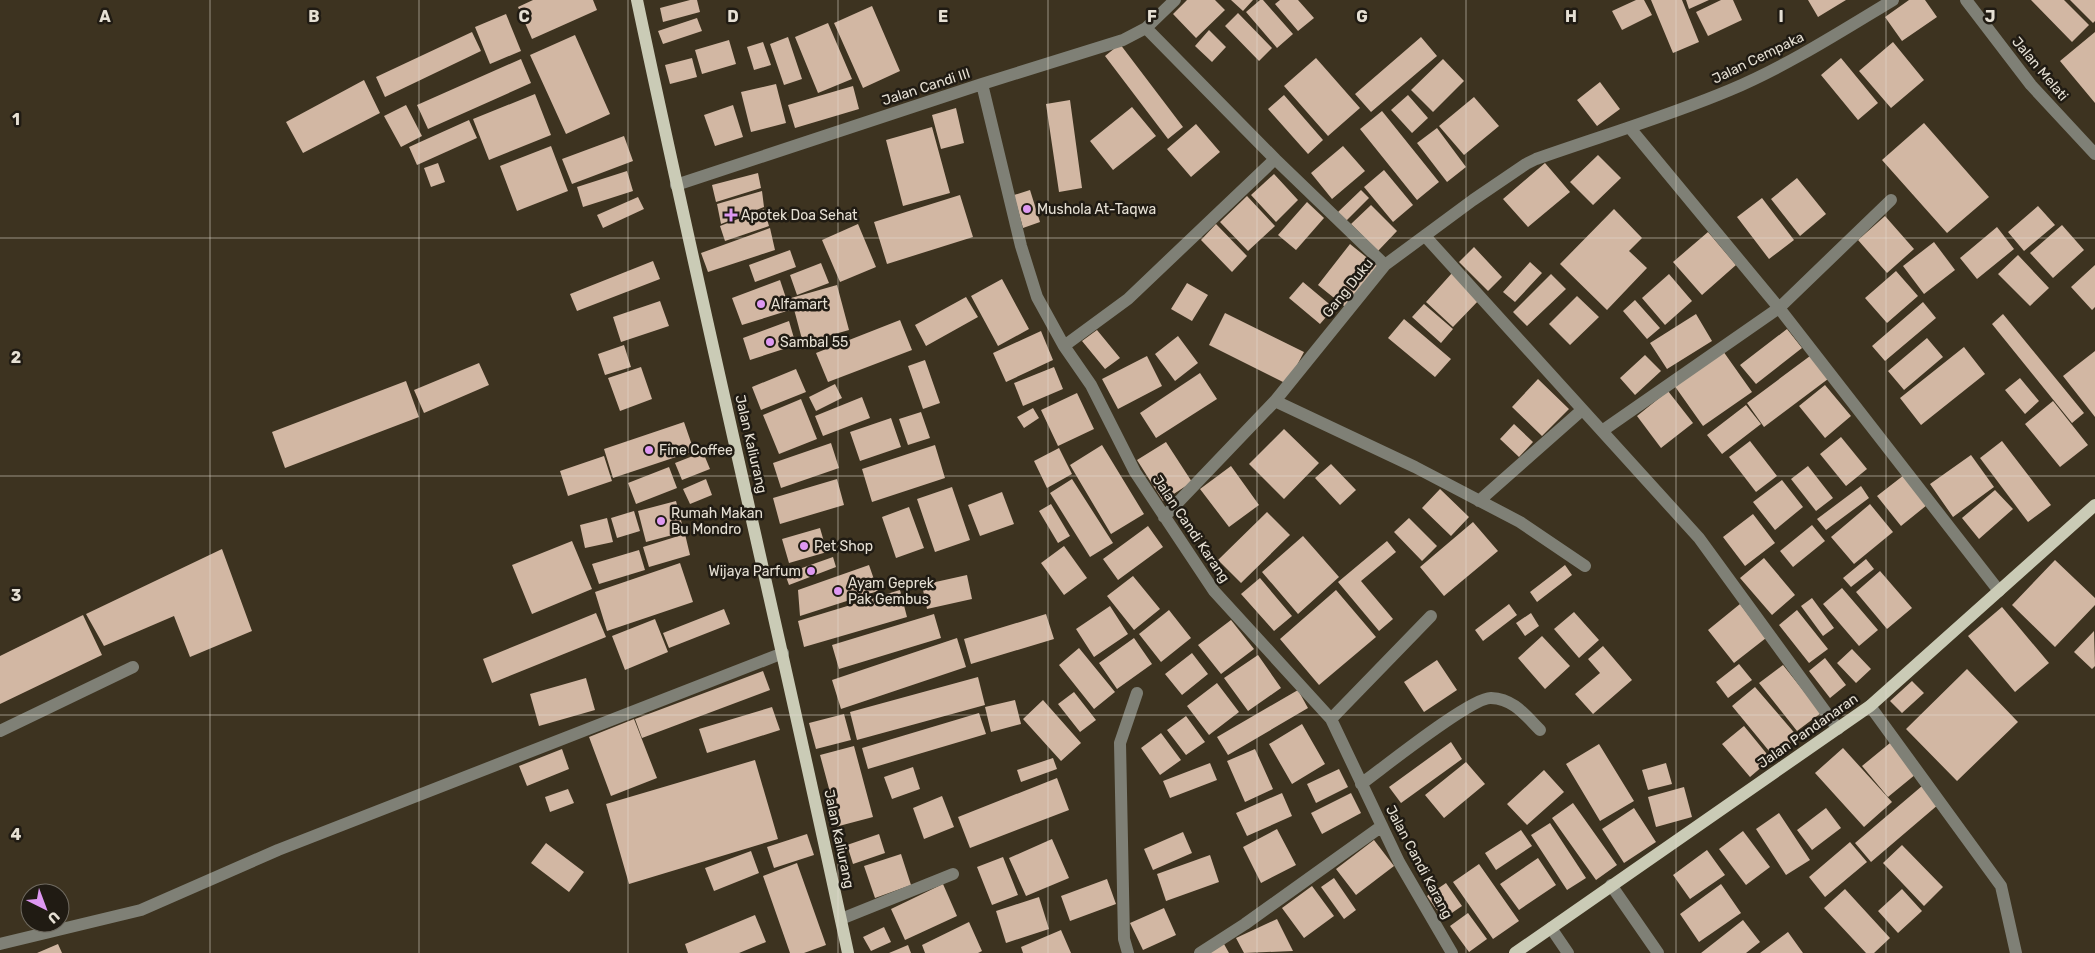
<svg xmlns="http://www.w3.org/2000/svg" width="2095" height="953" font-family="Rubik,sans-serif">
  <style>
    .building { fill: #d2b7a3 }
    .lines { fill: none; stroke-linecap: round; stroke-linejoin: round }
    .minor { stroke: #7f8076; stroke-width: 12 }
    .major { stroke: #cacbb6; stroke-width: 12 }
    .grid { fill: none; stroke: #e6e0d4; stroke-width: 1; stroke-opacity: 0.55 }
    .poi-dot { fill: #de98f2; stroke: #201b13; stroke-width: 2 }
    .labels { text-anchor: middle; dominant-baseline: central; stroke-width: 5; stroke-linejoin: round; paint-order: stroke }
    .street-label { font-size: 14px; fill: #e6e0d4; stroke: #201b13 }
    .poi-label { font-size: 14px; fill: #e6e0d4; stroke: #201b13; text-anchor: start }
    .grid-label { font-size: 16px; text-anchor: middle; font-weight: bold; fill: #e6e0d4; stroke: #201b13; stroke-width: 5; stroke-linejoin: round; paint-order: stroke }
  </style>
  <rect width="100%" height="100%" fill="#3d3320"/>
  <path class="building" d="M533 0H593L597 10 532 39 518 7Z
    M690 0H697L700 12 663 22 660 8Z
    M1187 0H1215L1225 10 1196 38 1173 14Z
    M1231 0H1253L1243 11Z
    M1260 0H1263L1293 34 1277 48 1246 12Z
    M1280 0H1298L1314 18 1298 31 1275 4Z
    M1636 0H1644L1652 15 1622 30 1612 11Z
    M1651 0H1682L1699 42 1673 53Z
    M1686 0H1709L1689 9Z
    M1721 0H1733L1742 20 1708 36 1696 12Z
    M1808 0H1846L1818 17Z
    M1909 0H1925L1937 17 1902 41 1885 17Z
    M2031 0H2064L2089 25 2072 42Z
    M2070 0H2095V21L2093 23Z
    M872 6 900 71 863 88 834 23Z
    M1238 13 1272 48 1259 61 1225 26Z
    M506 14 521 51 490 64 475 27Z
    M697 18 702 31 663 44 658 31Z
    M828 23 852 79 818 93 795 37Z
    M1209 30 1226 47 1212 62 1195 46Z
    M472 32 481 51 385 97 376 77Z
    M2095 32V103L2060 61Z
    M575 35 610 114 566 134 530 55Z
    M788 37 802 79 784 85 770 44Z
    M1421 37 1437 56 1371 112 1355 94Z
    M729 40 736 64 702 74 695 50Z
    M763 42 771 65 754 70 747 47Z
    M1893 42 1924 80 1891 108 1859 71Z
    M1120 44 1183 127 1168 139 1105 56Z
    M692 58 697 77 670 84 665 65Z
    M1316 58 1360 108 1328 136 1284 86Z
    M1841 58 1878 103 1858 120 1821 75Z
    M521 59 531 83 428 129 417 105Z
    M1443 59 1464 81 1433 112 1411 90Z
    M364 80 380 113 303 153 286 122Z
    M1600 82 1620 109 1597 126 1577 100Z
    M776 84 786 123 751 132 741 92Z
    M853 86 859 109 795 128 788 105Z
    M535 94 551 135 489 160 473 119Z
    M1284 95 1323 140 1308 154 1268 109Z
    M1408 95 1428 118 1412 133 1391 110Z
    M1474 97 1499 126 1464 155 1439 126Z
    M1070 100 1082 188 1059 192 1046 104Z
    M406 105 422 136 401 147 384 116Z
    M733 105 743 137 715 146 704 115Z
    M1132 107 1156 136 1113 170 1090 141Z
    M956 108 964 143 941 149 932 115Z
    M1382 111 1439 182 1417 200 1360 129Z
    M469 120 477 138 417 165 409 147Z
    M1924 123 1989 197 1947 233 1882 160Z
    M1196 124 1220 152 1191 177 1167 149Z
    M932 127 950 193 903 206 886 140Z
    M1437 128 1466 167 1447 182 1417 143Z
    M624 136 633 161 572 184 562 159Z
    M551 146 568 191 517 211 500 166Z
    M1343 146 1365 171 1332 199 1311 173Z
    M1598 155 1621 178 1593 205 1570 182Z
    M438 163 445 182 431 187 424 168Z
    M1545 163 1570 192 1528 227 1503 199Z
    M1384 170 1413 205 1393 222 1364 187Z
    M627 171 633 191 583 207 577 187Z
    M758 173 761 188 716 202 712 185Z
    M1274 174 1298 200 1276 222 1251 195Z
    M1797 178 1826 214 1800 236 1771 199Z
    M1030 190 1040 222 1023 228 1014 195Z
    M1361 190 1369 198 1345 222 1337 213Z
    M762 191 764 207 721 224 717 204Z
    M960 195 973 237 887 264 874 222Z
    M1247 196 1275 226 1248 251 1220 222Z
    M638 197 644 209 603 228 597 215Z
    M1762 198 1794 240 1769 259 1737 217Z
    M1307 202 1324 218 1296 250 1278 235Z
    M1371 205 1397 231 1378 251 1351 224Z
    M2038 206 2055 225 2024 251 2008 232Z
    M764 209 769 226 725 241 720 226Z
    M1614 209 1642 238 1629 251 1647 268 1607 310 1560 264Z
    M1885 216 1914 249 1887 273 1858 240Z
    M858 224 876 267 840 282 822 240Z
    M1216 224 1247 256 1232 272 1201 240Z
    M2062 225 2084 250 2053 278 2030 253Z
    M1997 227 2014 249 1977 279 1960 258Z
    M770 228 775 250 708 272 701 253Z
    M1708 232 1736 265 1702 295 1673 262Z
    M1934 242 1955 270 1924 294 1903 266Z
    M1350 244 1381 269 1349 310 1318 285Z
    M1474 247 1502 277 1488 291 1459 262Z
    M790 250 796 267 755 282 749 265Z
    M2018 255 2049 288 2030 306 1998 274Z
    M653 261 660 279 577 311 570 294Z
    M1530 262 1542 273 1515 302 1503 292Z
    M821 263 829 283 797 295 790 275Z
    M2095 265V307L2092 310 2071 287Z
    M1896 271 1918 296 1887 323 1865 298Z
    M1452 273 1480 299 1453 327 1426 302Z
    M1551 274 1566 289 1527 326 1513 312Z
    M1669 274 1692 301 1665 325 1642 298Z
    M1002 279 1029 329 998 346 971 296Z
    M780 280 790 310 742 325 732 298Z
    M1303 282 1334 308 1320 324 1289 298Z
    M1187 283 1208 295 1192 321 1171 309Z
    M837 285 849 330 803 343 791 298Z
    M1577 296 1599 317 1570 345 1549 324Z
    M966 297 978 317 926 346 915 325Z
    M1635 300 1660 328 1647 339 1623 311Z
    M660 301 669 326 621 342 613 317Z
    M1923 302 1936 318 1885 361 1872 346Z
    M1424 304 1453 329 1441 343 1412 317Z
    M1225 313 1304 352 1287 384 1209 345Z
    M1696 314 1712 341 1667 369 1650 343Z
    M2003 314 2084 413 2072 423 1992 324Z
    M1404 319 1451 359 1435 377 1388 338Z
    M900 320 912 350 828 382 816 353Z
    M789 321 796 345 750 360 743 338Z
    M1787 329 1802 348 1756 384 1740 365Z
    M1097 330 1120 358 1105 369 1082 341Z
    M1041 331 1053 360 1006 382 993 353Z
    M1178 336 1198 363 1175 381 1155 354Z
    M1927 338 1943 357 1904 390 1888 371Z
    M624 345 631 367 605 375 598 354Z
    M1964 347 1985 374 1921 425 1900 398Z
    M1723 351 1752 392 1703 426 1674 385Z
    M2095 351V417L2063 376Z
    M1645 355 1661 371 1635 395 1620 378Z
    M1147 356 1162 386 1118 409 1102 379Z
    M1810 356 1828 379 1764 427 1747 403Z
    M925 360 940 403 923 409 908 366Z
    M479 363 489 385 424 413 414 390Z
    M641 367 652 399 620 411 608 378Z
    M1054 367 1063 389 1023 406 1014 383Z
    M796 369 806 392 761 410 752 387Z
    M1200 373 1217 399 1156 438 1140 413Z
    M2020 378 2039 401 2025 414 2005 390Z
    M1538 379 1569 409 1542 436 1512 407Z
    M406 381 419 417 285 468 272 432Z
    M835 384 842 398 816 411 809 397Z
    M1825 385 1851 416 1825 438 1799 406Z
    M1668 391 1693 423 1661 448 1637 416Z
    M1077 393 1094 429 1058 446 1041 410Z
    M862 397 870 418 823 436 815 416Z
    M801 399 817 439 779 454 763 415Z
    M2053 401 2088 445 2060 467 2025 424Z
    M1746 405 1761 424 1722 454 1707 435Z
    M1033 408 1039 418 1024 428 1017 417Z
    M921 412 930 438 908 445 899 419Z
    M891 418 901 447 860 461 850 432Z
    M684 422 694 451 613 478 604 449Z
    M1514 424 1533 442 1519 457 1500 439Z
    M1284 429 1319 463 1284 499 1249 464Z
    M1841 437 1867 469 1846 486 1820 454Z
    M1750 441 1777 476 1756 492 1729 457Z
    M2002 441 2051 505 2028 522 1980 458Z
    M1166 442 1192 482 1163 501 1137 460Z
    M831 443 839 468 781 488 773 463Z
    M935 445 945 478 872 502 862 469Z
    M1102 445 1144 514 1111 534 1070 465Z
    M1059 448 1072 474 1047 488 1034 461Z
    M703 452 710 469 682 480 675 463Z
    M1971 455 1994 487 1953 517 1930 484Z
    M604 456 612 481 568 496 560 471Z
    M1331 464 1356 490 1340 505 1315 478Z
    M1231 466 1259 505 1229 527 1200 489Z
    M1808 466 1833 498 1816 511 1791 479Z
    M669 467 677 488 636 504 628 483Z
    M1904 475 1927 505 1901 526 1877 496Z
    M706 479 712 495 690 504 683 489Z
    M837 479 844 505 780 524 773 498Z
    M1072 479 1113 543 1090 557 1050 493Z
    M1782 480 1803 507 1775 530 1753 502Z
    M1861 486 1869 498 1826 530 1817 519Z
    M952 487 970 540 935 552 917 499Z
    M1440 489 1469 517 1451 536 1422 508Z
    M1995 490 2013 509 1979 539 1962 518Z
    M1002 492 1014 524 980 536 968 505Z
    M676 501 684 532 646 542 638 511Z
    M1051 504 1070 536 1058 543 1039 511Z
    M1870 504 1893 532 1854 564 1831 537Z
    M909 507 924 548 896 558 882 517Z
    M634 511 640 531 617 538 611 518Z
    M1267 512 1290 535 1241 583 1218 560Z
    M1753 514 1775 543 1745 566 1723 537Z
    M607 518 613 542 585 548 580 525Z
    M1409 518 1437 546 1422 561 1394 532Z
    M1473 522 1498 551 1444 596 1420 567Z
    M1812 525 1825 541 1793 567 1780 551Z
    M1148 526 1163 547 1118 580 1103 559Z
    M820 528 827 552 789 563 782 539Z
    M685 534 690 555 649 567 643 547Z
    M1303 536 1339 577 1298 614 1262 572Z
    M572 541 592 589 532 614 512 565Z
    M1387 541 1396 552 1361 581 1393 619 1379 631 1338 582Z
    M1064 546 1087 578 1064 595 1041 563Z
    M222 549 252 631 190 657 174 616 104 646 86 614Z
    M639 550 645 570 599 584 592 564Z
    M833 557 836 567 789 585 785 574Z
    M1764 558 1795 595 1772 615 1740 578Z
    M1866 559 1874 569 1851 587 1843 578Z
    M2055 560 2095 598V605L2055 647 2012 605Z
    M680 563 693 602 607 631 595 592Z
    M869 565 878 591 800 616 798 590Z
    M1565 565 1572 575 1537 602 1530 592Z
    M1880 571 1912 608 1887 629 1856 592Z
    M967 575 972 599 927 609 922 585Z
    M1133 576 1160 609 1134 630 1107 596Z
    M1260 578 1292 616 1274 631 1241 594Z
    M1842 588 1878 630 1859 646 1823 604Z
    M900 590 907 617 804 647 798 621Z
    M1336 590 1376 637 1319 685 1280 639Z
    M1812 598 1834 628 1823 636 1801 606Z
    M1509 604 1517 615 1483 641 1475 630Z
    M1740 604 1766 638 1734 663 1708 630Z
    M1110 606 1128 634 1094 657 1076 629Z
    M2002 607 2049 663 2015 692 1968 636Z
    M724 609 730 624 669 648 663 633Z
    M1169 610 1191 638 1161 662 1139 634Z
    M1797 610 1828 649 1809 663 1779 625Z
    M1574 612 1599 640 1579 658 1554 629Z
    M596 613 606 637 492 683 483 659Z
    M1531 613 1539 626 1525 636 1516 623Z
    M934 614 941 638 839 669 832 645Z
    M1046 614 1054 639 971 664 964 639Z
    M83 615 102 655 0 704V656Z
    M655 619 668 652 625 670 612 636Z
    M1231 620 1254 649 1221 674 1198 645Z
    M2094 631 2095 666 2092 669 2074 652Z
    M1542 636 1570 666 1545 689 1518 658Z
    M957 638 966 667 841 709 832 680Z
    M1134 638 1152 664 1117 689 1099 663Z
    M1603 646 1632 680 1593 714 1575 694 1600 673 1588 659Z
    M1079 648 1115 692 1094 709 1059 665Z
    M1852 649 1871 669 1856 683 1837 663Z
    M1192 653 1208 674 1182 695 1165 674Z
    M1258 655 1281 688 1248 711 1224 678Z
    M1825 658 1846 685 1830 698 1809 671Z
    M1437 660 1457 690 1424 712 1404 682Z
    M1739 664 1752 680 1728 698 1716 682Z
    M1783 665 1821 713 1797 731 1759 683Z
    M1967 669 2018 722 1957 781 1906 729Z
    M763 671 770 690 642 738 635 719Z
    M978 677 985 705 857 740 850 712Z
    M586 678 595 710 539 726 530 694Z
    M1912 681 1924 693 1902 713 1890 701Z
    M1217 683 1239 712 1209 735 1187 706Z
    M1755 687 1798 737 1774 757 1732 706Z
    M1298 690 1308 708 1228 755 1217 737Z
    M1074 692 1096 720 1080 732 1058 704Z
    M1015 700 1021 724 991 732 985 707Z
    M1043 700 1081 743 1061 761 1023 719Z
    M772 707 780 730 707 753 699 729Z
    M979 713 986 734 868 769 862 748Z
    M844 714 851 740 816 749 809 723Z
    M1186 716 1205 742 1186 755 1167 730Z
    M634 719 657 778 611 796 589 737Z
    M1302 724 1325 764 1292 784 1269 744Z
    M1744 726 1771 759 1750 777 1722 744Z
    M1161 733 1181 760 1160 775 1141 748Z
    M1451 742 1462 759 1401 803 1389 787Z
    M1890 743 1916 774 1888 797 1862 766Z
    M1599 744 1634 801 1600 821 1566 764Z
    M854 746 873 817 839 826 820 755Z
    M1843 748 1892 802 1864 827 1815 773Z
    M562 749 569 769 527 786 519 766Z
    M1255 749 1273 789 1245 802 1227 761Z
    M1053 758 1057 769 1021 782 1017 770Z
    M755 760 778 839 629 884 606 804Z
    M1466 762 1485 784 1444 818 1425 795Z
    M1210 763 1217 780 1170 798 1163 781Z
    M1666 763 1672 784 1648 790 1642 770Z
    M913 767 920 789 892 799 884 777Z
    M1339 769 1348 787 1316 803 1307 784Z
    M1544 770 1564 792 1527 825 1507 804Z
    M1057 778 1069 810 970 848 958 817Z
    M1922 786 1939 804 1871 862 1855 843Z
    M1684 787 1692 817 1656 827 1648 797Z
    M568 789 574 803 550 812 545 797Z
    M1282 793 1292 816 1247 836 1236 813Z
    M1351 793 1361 813 1322 834 1311 813Z
    M942 796 954 827 924 839 913 808Z
    M1573 803 1617 865 1596 880 1552 818Z
    M1634 808 1656 842 1624 863 1602 829Z
    M1826 808 1841 828 1812 850 1797 830Z
    M1779 813 1810 860 1786 875 1756 829Z
    M1550 823 1586 878 1567 890 1531 835Z
    M1277 829 1296 865 1261 883 1243 847Z
    M1521 830 1532 846 1496 870 1485 853Z
    M1743 831 1770 867 1746 885 1719 849Z
    M1183 832 1192 853 1153 870 1144 849Z
    M807 834 814 855 774 868 767 847Z
    M879 834 885 853 853 864 847 845Z
    M1052 839 1069 878 1026 896 1009 858Z
    M1374 840 1394 866 1356 895 1336 869Z
    M1850 842 1867 862 1825 897 1809 877Z
    M546 843 584 872 569 892 531 863Z
    M1902 845 1943 887 1924 906 1883 863Z
    M1707 850 1725 875 1690 899 1673 875Z
    M751 851 759 873 714 891 705 868Z
    M901 854 911 885 875 898 864 866Z
    M1210 855 1219 882 1166 901 1157 874Z
    M1003 857 1018 895 992 905 977 867Z
    M1538 858 1556 885 1519 910 1500 884Z
    M797 863 826 945 804 953H790L763 876Z
    M1479 864 1519 921 1493 939 1453 882Z
    M1334 878 1356 910 1344 919 1321 887Z
    M1107 879 1116 904 1070 921 1061 896Z
    M1446 883 1462 906 1443 919 1427 896Z
    M943 884 957 916 905 940 891 909Z
    M1721 884 1741 913 1699 942 1680 914Z
    M1312 886 1334 916 1304 938 1282 908Z
    M1845 889 1890 938 1874 953H1866L1824 908Z
    M1902 889 1922 911 1898 933 1878 911Z
    M1039 897 1049 929 1006 943 996 911Z
    M1164 908 1176 935 1143 950 1130 923Z
    M1468 913 1487 939 1469 952 1450 926Z
    M755 915 766 942 739 953H688L685 944Z
    M1277 919 1293 951 1244 953 1236 938Z
    M1743 920 1760 942 1746 953H1701Z
    M969 922 982 951 978 953H925L922 945Z
    M884 927 891 942 871 951 863 937Z
    M1061 930 1071 953H1023L1021 947Z
    M1788 932 1803 953H1760Z
    M58 944 62 953H37Z
    M1224 944 1229 953H1209Z
    M908 945 911 953H889Z"/>
  <g class="lines">
    <path class="minor" d="M1966 0 2031 85 2095 154
      M1146 28 1275 159 1385 265
      M982 84 1021 246 1037 297 1064 346 1091 385 1135 472 1214 591 1331 719 1399 862 1452 953
      M1630 128 1779 308 1999 591
      M676 185 982 84 1123 40 1146 28 1175 0
      M1425 236 1699 538 1838 729
      M1064 346 1128 299 1275 159
      M1275 401 1415 467 1520 522 1585 566
      M1602 431 1779 308 1891 200
      M1479 501 1582 410
      M1164 517 1275 401 1385 265 1473 200 1526 164 1536 159C1601 136 1666 117 1730 90 1787 66 1840 32 1893 0
      M1870 706 2001 886 2016 953
      M1331 719 1431 616
      M0 731 133 667
      M1361 784C1382 769 1471 697 1491 698 1514 699 1525 715 1540 730
      M1611 885 1658 953
      M841 919 953 874
      M1551 928 1568 953
      M0 944 141 910 278 850 783 653
      M1128 953 1124 939 1120 743 1137 693
      M1200 953 1245 924 1382 826"/>
    <path class="major" d="M637 0C704 318 780 635 848 953
      M1515 953 1870 706 2095 505"/>
  </g>
  <path class="grid" d="M210 0V953M419 0V953M628 0V953M838 0V953M1048 0V953M1257 0V953M1466 0V953M1676 0V953M1886 0V953M0 238H2095M0 476H2095M0 715H2095"/>
  <g class="poi-dot">
    <circle cx="1027" cy="209" r="5"/>
    <path d="M728.5 207.5h5v5h5v5h-5v5h-5v-5h-5v-5h5z"/>
    <circle cx="761" cy="304" r="5"/>
    <circle cx="770" cy="342" r="5"/>
    <circle cx="649" cy="450" r="5"/>
    <circle cx="661" cy="521" r="5"/>
    <circle cx="804" cy="546" r="5"/>
    <circle cx="811" cy="571" r="5"/>
    <circle cx="838" cy="591" r="5"/>
  </g>
  <g class="labels">
    <g class="street-label">
      <text transform="translate(1758 58) rotate(-26)">Jalan Cempaka</text>
      <text transform="translate(2040 69) rotate(50)">Jalan Melati</text>
      <text transform="translate(926 87) rotate(-18)">Jalan Candi III</text>
      <text transform="translate(1348 288) rotate(-51)">Gang Duku</text>
      <text transform="translate(751 444) rotate(77)">Jalan Kaliurang</text>
      <text transform="translate(1191 529) rotate(56)">Jalan Candi Karang</text>
      <text transform="translate(1808 731) rotate(-35)">Jalan Pandanaran</text>
      <text transform="translate(839 839) rotate(78)">Jalan Kaliurang</text>
      <text transform="translate(1419 862) rotate(62)">Jalan Candi Karang</text>
    </g>
    <g class="poi-label">
      <text x="1037" y="209">Mushola At-Taqwa</text>
      <text x="741" y="215">Apotek Doa Sehat</text>
      <text x="771" y="304">Alfamart</text>
      <text x="780" y="342">Sambal 55</text>
      <text x="659" y="450">Fine Coffee</text>
      <text x="671" y="513">Rumah Makan<tspan x="671" dy="16">Bu Mondro</tspan></text>
      <text x="814" y="546">Pet Shop</text>
      <text x="801" y="571" text-anchor="end">Wijaya Parfum</text>
      <text x="848" y="583">Ayam Geprek<tspan x="848" dy="16">Pak Gembus</tspan></text>
    </g>
  </g>
  <g class="grid-label">
    <text x="105" y="22">A</text>
    <text x="314" y="22">B</text>
    <text x="524" y="22">C</text>
    <text x="733" y="22">D</text>
    <text x="943" y="22">E</text>
    <text x="1152" y="22">F</text>
    <text x="1362" y="22">G</text>
    <text x="1571" y="22">H</text>
    <text x="1781" y="22">I</text>
    <text x="1990" y="22">J</text>
    <text x="16" y="125">1</text>
    <text x="16" y="363">2</text>
    <text x="16" y="601">3</text>
    <text x="16" y="840">4</text>
  </g>
  <g transform="translate(45 908) rotate(138)"><circle r="24" fill="#201b13" stroke="#6f6a60"/>
  <path d="M0-4L9 19L0 12L-9 19Z" fill="#de98f2"/>
  <text y="-8" font-size="14" font-weight="bold" text-anchor="middle" fill="#e6e0d4">U</text>
  </g>
</svg>
